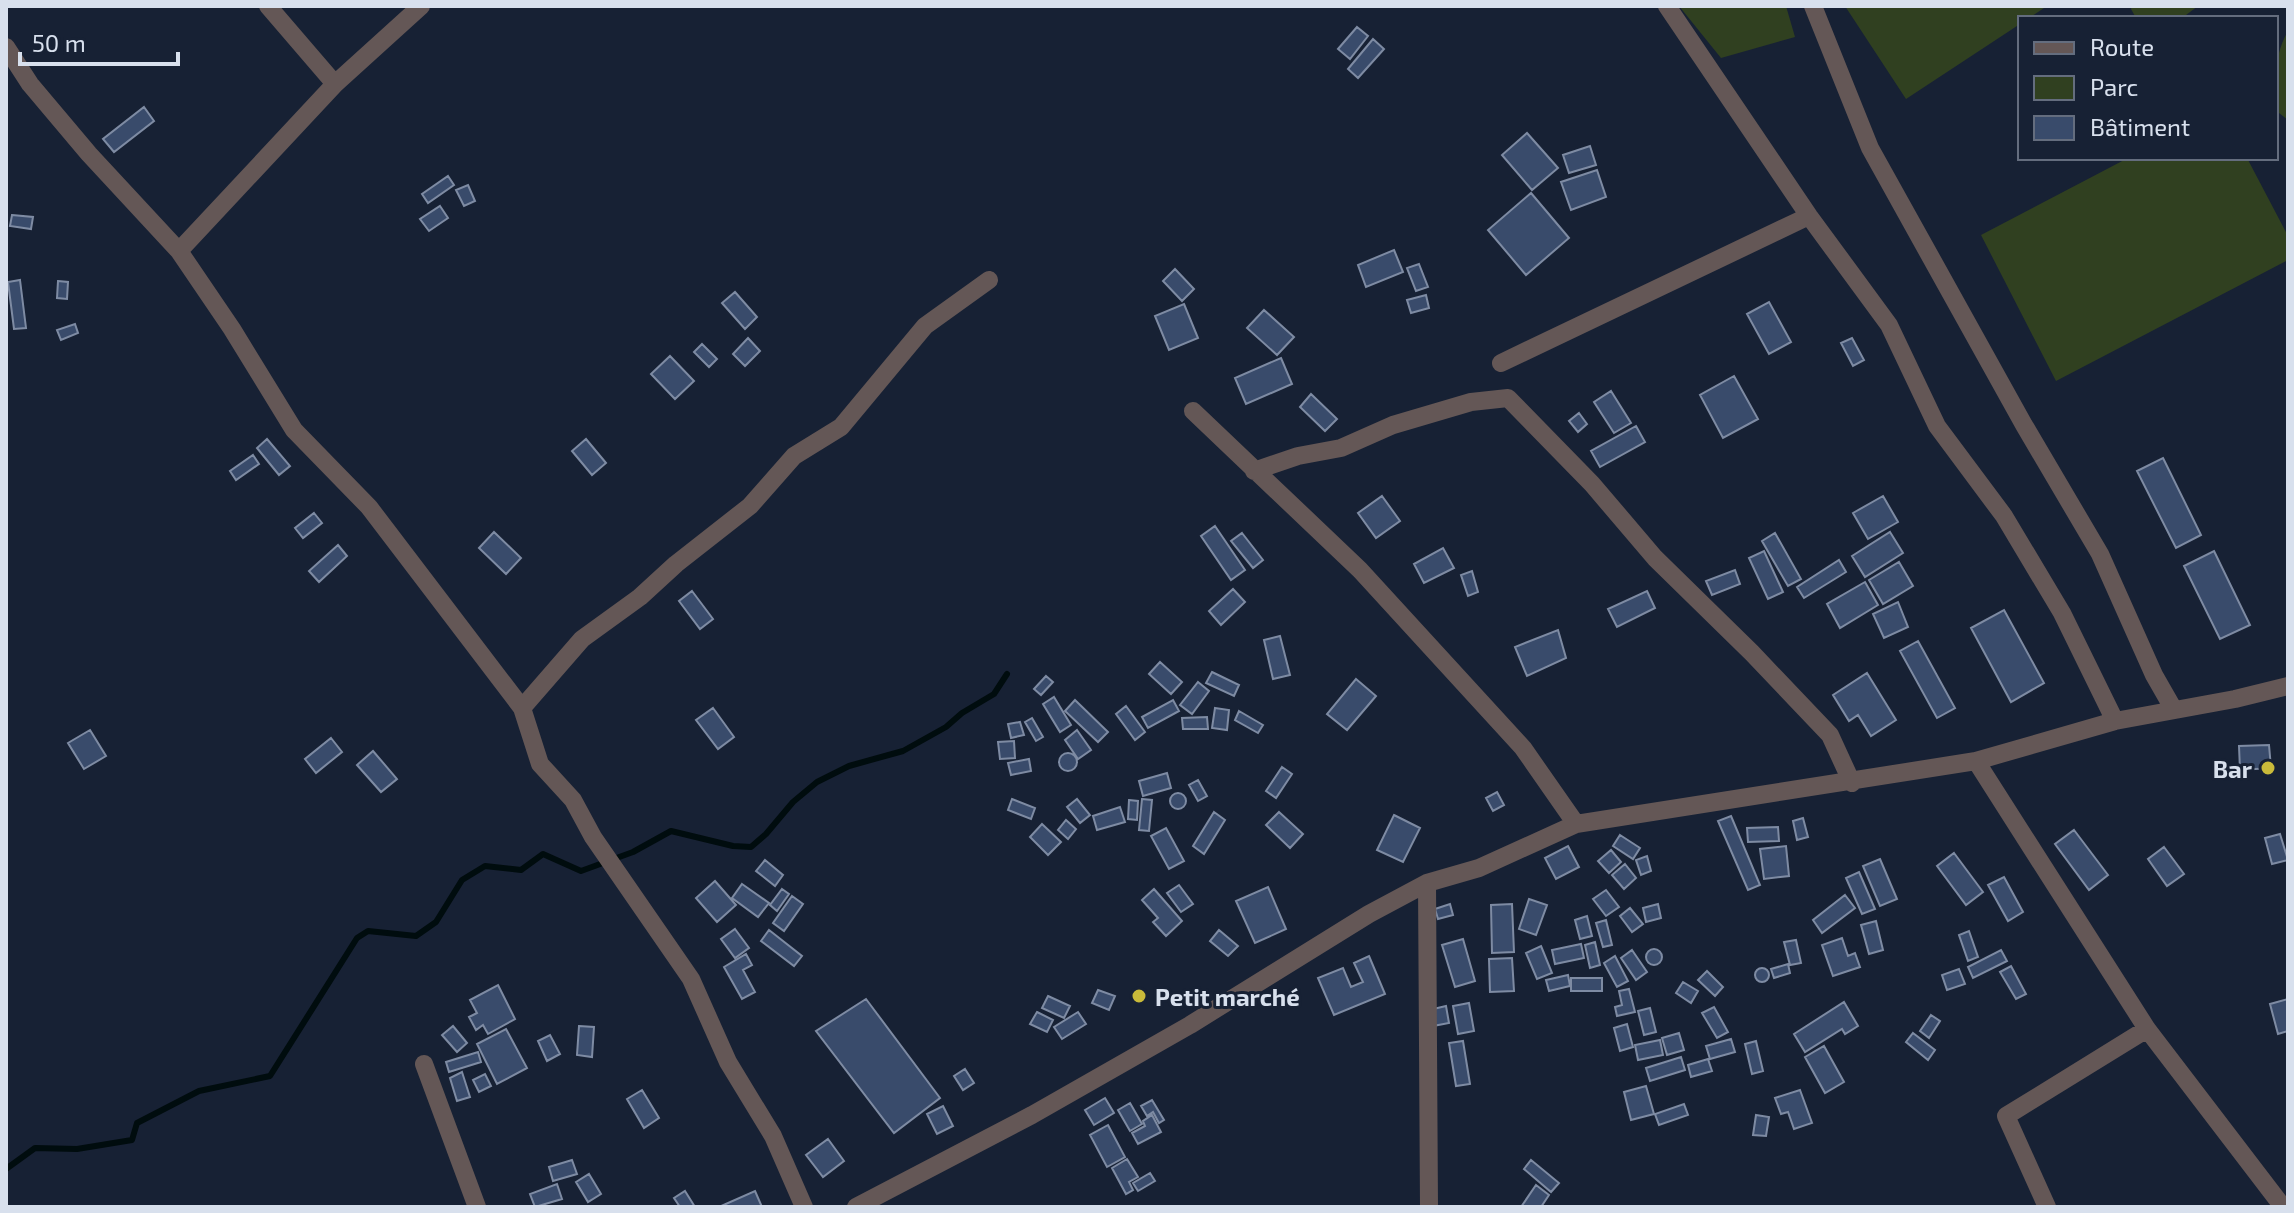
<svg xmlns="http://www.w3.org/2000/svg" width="2294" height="1213" font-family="'Exo 2',sans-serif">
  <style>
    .green { fill: #304020 }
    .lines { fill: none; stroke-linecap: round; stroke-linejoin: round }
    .stream { stroke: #000c0e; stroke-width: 6 }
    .building { fill: #394b6b; stroke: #7e8ba3; stroke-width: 2 }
    .minor { stroke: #645756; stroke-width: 18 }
    .poi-dot { fill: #c9ba3a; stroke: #172134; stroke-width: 3 }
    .labels { text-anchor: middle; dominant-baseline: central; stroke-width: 6; stroke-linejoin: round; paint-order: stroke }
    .poi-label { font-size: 24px; font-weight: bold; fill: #d8e0ed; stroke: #172134; text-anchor: end }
  </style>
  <rect width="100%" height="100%" fill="#172134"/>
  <path class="green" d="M1679 6H1786L1795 37 1721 58Z
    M1845 6H2047L2029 18H2020V24L1906 99Z
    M2132 6H2198L2182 18H2136L2131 9Z
    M2288 31V120L2279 113C2274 82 2273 58 2288 31Z
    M2128 158H2247L2288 236V260L2056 381 1981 235Z"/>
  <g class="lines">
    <path class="stream" d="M6 1169 35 1148 77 1149 132 1140 137 1123 199 1091 270 1076 357 938 368 931 416 936 436 922 462 880 485 866 521 870 543 854 581 871 633 852 671 831 733 846 751 847 766 834 793 802 817 782 849 766 903 751 946 727 962 713 994 694 1007 674"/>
  </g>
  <path class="building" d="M1357 27 1368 36 1350 59 1338 49Z
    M1373 39 1384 49 1358 78 1348 69Z
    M144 107 154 121 114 152 103 139Z
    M1527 133 1558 168 1532 190 1502 155Z
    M1590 146 1596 165 1569 173 1563 155Z
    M1597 170 1606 197 1571 210 1561 182Z
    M448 176 454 185 428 203 422 194Z
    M468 185 475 201 464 206 456 190Z
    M1531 193 1569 238 1526 275 1488 230Z
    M440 206 448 218 429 231 420 219Z
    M12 215 33 217 31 229 10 226Z
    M1394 250 1403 272 1366 287 1358 265Z
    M1419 264 1428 287 1416 291 1407 268Z
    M1175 269 1194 289 1182 301 1163 281Z
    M20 280 26 328 14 329 8 282Z
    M58 281 68 282 67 299 57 298Z
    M735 292 757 317 745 329 722 303Z
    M1426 295 1429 308 1411 313 1407 300Z
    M1769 302 1791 342 1769 354 1747 314Z
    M1184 304 1198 338 1169 350 1155 316Z
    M1264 310 1294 337 1277 355 1247 328Z
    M75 324 78 333 61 340 57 330Z
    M748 338 760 351 745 366 733 354Z
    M1852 338 1864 360 1853 366 1841 343Z
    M702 344 717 359 709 367 694 352Z
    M670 356 694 381 675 399 651 374Z
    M1281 358 1292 384 1246 404 1235 378Z
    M1734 376 1758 419 1723 438 1700 395Z
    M1611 391 1631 423 1614 433 1594 402Z
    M1311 394 1337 419 1325 431 1300 407Z
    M1579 413 1587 424 1578 432 1569 421Z
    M1636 426 1645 442 1600 467 1591 451Z
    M267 439 290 466 279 475 257 448Z
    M586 439 606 463 592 475 572 451Z
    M253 455 259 464 236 480 230 471Z
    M2163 458 2201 535 2176 548 2137 471Z
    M1382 496 1400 521 1376 538 1358 513Z
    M1883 496 1898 522 1868 539 1853 513Z
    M314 513 322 523 303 538 295 528Z
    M1215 526 1245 570 1231 580 1201 536Z
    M494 532 521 558 506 574 479 548Z
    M1890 532 1903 553 1865 577 1852 556Z
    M1242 533 1263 560 1253 568 1231 541Z
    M1775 533 1801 579 1788 586 1762 541Z
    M338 545 347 556 319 582 309 571Z
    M1443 548 1454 568 1424 583 1414 564Z
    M1764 551 1783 592 1768 599 1749 558Z
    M2214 551 2250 625 2220 639 2184 566Z
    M1839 560 1846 572 1804 598 1797 587Z
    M1899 562 1913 586 1883 604 1869 580Z
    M1735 570 1740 584 1712 595 1706 581Z
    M1472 571 1478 592 1468 596 1461 575Z
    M1865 582 1878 605 1840 628 1827 604Z
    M1233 589 1245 602 1221 625 1209 611Z
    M692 591 713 619 700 629 679 601Z
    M1647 591 1655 608 1617 627 1608 609Z
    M1898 602 1908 627 1884 638 1873 614Z
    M2004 610 2044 683 2011 702 1971 628Z
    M1558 630 1566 658 1527 676 1515 647Z
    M1280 636 1290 675 1273 679 1264 640Z
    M1918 641 1955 708 1937 718 1900 651Z
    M1160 662 1182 682 1171 694 1149 674Z
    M1212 672 1239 685 1234 696 1206 683Z
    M1867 673 1896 720 1871 736 1858 715 1849 721 1833 695Z
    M1046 676 1053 682 1041 695 1034 689Z
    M1356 679 1376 696 1347 730 1327 714Z
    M1198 682 1209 691 1192 714 1180 705Z
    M1054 697 1071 725 1060 732 1043 704Z
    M1075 700 1108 732 1098 742 1065 711Z
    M1173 700 1179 711 1148 728 1142 717Z
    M1126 706 1145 732 1135 740 1116 714Z
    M713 708 734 737 718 749 696 720Z
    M1215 708 1229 710 1227 730 1212 728Z
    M1239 711 1263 725 1258 733 1235 720Z
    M1207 717 1208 729H1183L1182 718Z
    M1032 718 1043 737 1036 741 1025 722Z
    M1020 722 1024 735 1011 738 1008 724Z
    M90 730 106 756 84 769 68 743Z
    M1077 730 1091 750 1078 759 1065 740Z
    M331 738 342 752 316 773 305 759Z
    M1014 741 1015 758 1000 759 998 742Z
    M2269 745 2271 768 2240 770 2239 746Z
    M373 751 397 779 381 792 357 765Z
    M1059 762a9 9 0 1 1 18 0a9 9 0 1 1-18 0Z
    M1029 759 1031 771 1011 775 1008 763Z
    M1282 767 1292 774 1276 798 1266 791Z
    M1167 773 1171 788 1143 796 1139 781Z
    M1198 780 1207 796 1198 801 1189 785Z
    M1497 792 1504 805 1493 811 1486 798Z
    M1170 801a8 8 0 1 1 16 0a8 8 0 1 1-16 0Z
    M1012 799 1035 808 1031 819 1008 810Z
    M1077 799 1090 815 1080 823 1067 807Z
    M1142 799 1152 800 1149 831 1139 830Z
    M1129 800 1138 801 1137 820 1128 819Z
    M1120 807 1125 822 1097 830 1093 816Z
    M1214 812 1225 820 1204 854 1193 846Z
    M1279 812 1303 834 1290 848 1266 825Z
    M1394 815 1420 828 1403 862 1377 850Z
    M1731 816 1760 885 1748 890 1718 821Z
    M1803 818 1808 837 1797 840 1793 821Z
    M1066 820 1076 829 1068 839 1058 830Z
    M1042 824 1061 842 1048 855 1030 837Z
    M1778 827 1779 841 1748 842 1747 828Z
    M1166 828 1184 861 1169 869 1151 836Z
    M2074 830 2108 875 2089 890 2055 844Z
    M2280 834 2288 860 2272 864 2265 838Z
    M1620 835 1640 848 1633 859 1613 846Z
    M1568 846 1579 867 1556 879 1545 858Z
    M1786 846 1789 876 1764 879 1760 849Z
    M2164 847 2184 874 2167 886 2148 859Z
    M1611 850 1621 862 1609 873 1598 861Z
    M1954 853 1983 892 1966 905 1937 866Z
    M1647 856 1651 871 1641 875 1636 860Z
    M1880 859 1897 899 1880 906 1863 866Z
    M765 860 783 875 775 886 756 871Z
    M1625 864 1636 878 1624 889 1612 875Z
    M1859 872 1875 909 1862 914 1846 878Z
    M2004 877 2023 912 2008 921 1988 885Z
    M715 881 736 905 717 922 696 898Z
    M742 884 769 903 758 917 732 898Z
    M1179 885 1193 904 1181 912 1167 893Z
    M1268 887 1286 929 1255 943 1236 901Z
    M782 889 789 894 777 911 770 905Z
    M1154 889 1182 921 1166 936 1153 922 1158 918 1142 900Z
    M1606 890 1619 907 1606 916 1593 899Z
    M1845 895 1855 908 1822 933 1813 920Z
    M792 896 803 904 784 931 773 923Z
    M1529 899 1547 905 1536 935 1519 929Z
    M1450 904 1453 915 1438 919 1435 909Z
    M1512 904 1514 952 1492 953 1491 905Z
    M1658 904 1661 918 1646 922 1643 908Z
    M1630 908 1643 924 1632 932 1620 916Z
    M1587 916 1592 936 1580 939 1575 920Z
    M1606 920 1612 945 1603 947 1596 923Z
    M1876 921 1883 950 1869 954 1861 925Z
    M735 929 749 948 735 958 721 939Z
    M769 930 802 956 794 966 761 941Z
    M1219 930 1238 946 1228 956 1210 941Z
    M1969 931 1978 957 1968 961 1959 935Z
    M1842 938 1848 956 1855 953 1860 967 1833 976 1822 945Z
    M1463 939 1475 981 1455 987 1442 945Z
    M1796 940 1801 963 1790 965 1784 942Z
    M1595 942 1600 965 1590 968 1585 945Z
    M1581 944 1584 958 1555 964 1552 950Z
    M1541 946 1552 973 1537 979 1526 953Z
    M1646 957a8 8 0 1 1 16 0a8 8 0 1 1-16 0Z
    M1632 950 1647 972 1636 980 1621 958Z
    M2001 950 2007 961 1973 978 1968 967Z
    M746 954 752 965 743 970 755 992 742 999 724 967Z
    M1369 956 1385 994 1334 1015 1318 978 1343 968 1351 987 1363 982 1354 963Z
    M1615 956 1628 981 1617 987 1604 963Z
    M1512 958 1514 991 1490 992 1489 959Z
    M1788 964 1790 973 1774 978 1771 969Z
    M2011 966 2026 994 2016 999 2000 972Z
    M1755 975a7 7 0 1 1 14 0a7 7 0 1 1-14 0Z
    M1959 969 1965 984 1947 990 1942 975Z
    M1707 971 1723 987 1715 996 1698 980Z
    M1568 975 1570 986 1549 991 1546 980Z
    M1571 978H1602V991H1571Z
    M1683 982 1698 991 1691 1003 1676 993Z
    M498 985 515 1019 488 1034 483 1025 476 1030 469 1017 477 1013 470 1000Z
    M1629 989 1635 1012 1617 1016 1615 1007 1622 1005 1619 991Z
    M1098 990 1115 996 1109 1010 1092 1003Z
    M1048 996 1070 1006 1064 1018 1042 1008Z
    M866 999 940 1098 894 1133 816 1031Z
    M2288 999V1031L2278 1034 2270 1004Z
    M1844 1002 1858 1026 1845 1034 1842 1029 1805 1052 1794 1034Z
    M1469 1003 1474 1031 1458 1034 1453 1006Z
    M1446 1006 1449 1023 1433 1026 1429 1010Z
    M1714 1007 1728 1032 1717 1038 1702 1013Z
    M1650 1008 1656 1032 1644 1035 1638 1011Z
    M1037 1012 1053 1020 1047 1032 1030 1024Z
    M1078 1012 1086 1024 1062 1039 1054 1027Z
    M1931 1015 1940 1021 1929 1038 1920 1031Z
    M1627 1024 1633 1047 1620 1051 1614 1028Z
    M453 1026 467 1043 457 1052 442 1035Z
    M579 1026 594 1027 592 1057 577 1055Z
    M506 1029 527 1068 497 1084 477 1044Z
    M1679 1033 1684 1050 1667 1055 1662 1038Z
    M1913 1033 1935 1050 1928 1060 1906 1042Z
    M550 1035 560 1054 547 1061 538 1041Z
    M1731 1039 1735 1052 1710 1059 1706 1046Z
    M1660 1040 1663 1055 1638 1060 1635 1045Z
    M1463 1041 1470 1084 1456 1086 1449 1043Z
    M1756 1041 1763 1071 1752 1074 1745 1044Z
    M1824 1046 1844 1082 1825 1093 1805 1057Z
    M478 1052 481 1062 449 1072 446 1062Z
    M1681 1057 1685 1070 1650 1081 1646 1068Z
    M1708 1059 1712 1071 1691 1077 1688 1065Z
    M965 1069 974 1083 963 1090 954 1076Z
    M462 1072 470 1097 457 1101 450 1078Z
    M485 1074 491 1086 479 1092 473 1080Z
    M1646 1086 1654 1114 1631 1120 1624 1092Z
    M642 1090 659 1118 644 1128 627 1099Z
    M1800 1090 1812 1123 1794 1129 1788 1112 1781 1114 1775 1098Z
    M1105 1098 1114 1113 1094 1125 1085 1110Z
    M1152 1100 1164 1120 1159 1123 1153 1112 1147 1116 1141 1106Z
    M1130 1103 1142 1124 1130 1131 1118 1110Z
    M1684 1104 1688 1115 1659 1125 1655 1114Z
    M943 1106 953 1126 937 1134 927 1114Z
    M1152 1115 1161 1132 1138 1144 1132 1133 1145 1126 1143 1121Z
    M1756 1115 1769 1117 1766 1136 1753 1135Z
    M1108 1125 1125 1157 1107 1167 1090 1135Z
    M828 1139 844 1161 823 1177 806 1155Z
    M1127 1159 1138 1177 1129 1182 1133 1190 1126 1194 1112 1168Z
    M572 1160 577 1174 553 1181 549 1167Z
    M1531 1160 1559 1183 1551 1192 1524 1169Z
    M1150 1173 1155 1181 1138 1191 1133 1183Z
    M589 1174 601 1194 588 1202 576 1182Z
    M557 1184 562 1199 535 1207 530 1194Z
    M1536 1185 1549 1195 1541 1207H1521Z
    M685 1191 695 1207H680L674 1198Z
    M755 1191 762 1207H719Z"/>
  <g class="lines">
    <path class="minor" d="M268 6 335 84
      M1667 6 1809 216 1889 325 1937 426 2004 516 2062 613 2115 721
      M1813 6 1870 148 2024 425 2100 554 2154 675 2174 710
      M6 47 30 84 89 154 179 251 232 329 294 430 369 507 522 708 540 764 573 800 593 837 691 979 728 1062 773 1136 804 1207
      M179 251 335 84 421 6
      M1501 363 1809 216
      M1193 411 1360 570 1523 748 1576 824
      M1254 471 1298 456 1341 448 1393 425 1471 402 1508 398 1592 484 1655 558 1752 653 1830 735 1852 783
      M522 708 582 639 640 597 676 564 750 506 794 456 841 427 925 326 989 280
      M1976 761 2147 1029 2283 1207
      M1427 883 1429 1207
      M424 1064 477 1207
      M856 1207 1032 1115 1190 1025 1369 914 1427 883 1479 868 1576 824 1976 761 2115 721 2235 699 2288 686
      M2047 1207 2006 1116 2147 1029"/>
  </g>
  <g class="poi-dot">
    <circle cx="2268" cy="768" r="8"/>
    <circle cx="1139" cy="996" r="8"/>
  </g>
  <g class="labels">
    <g class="poi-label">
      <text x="2252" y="768">Bar</text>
      <text x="1155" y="996" text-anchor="start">Petit marché</text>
    </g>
  </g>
  <rect width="2294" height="1213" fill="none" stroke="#d8e0ed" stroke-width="16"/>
  <rect x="2018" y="16" width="260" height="144" fill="#172134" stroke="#646d7e" stroke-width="2"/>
  <rect x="2034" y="42" width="40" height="12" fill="#645756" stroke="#646d7e" stroke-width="2"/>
  <text x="2090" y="56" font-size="24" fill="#d8e0ed">Route</text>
  <rect x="2034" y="76" width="40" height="24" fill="#304020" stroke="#646d7e" stroke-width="2"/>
  <text x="2090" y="96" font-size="24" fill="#d8e0ed">Parc</text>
  <rect x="2034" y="116" width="40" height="24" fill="#394b6b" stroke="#646d7e" stroke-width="2"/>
  <text x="2090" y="136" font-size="24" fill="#d8e0ed">Bâtiment</text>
  <path d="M20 52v12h158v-12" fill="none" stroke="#d8e0ed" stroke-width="4"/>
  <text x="32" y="52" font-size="24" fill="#d8e0ed" stroke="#172134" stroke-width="6" paint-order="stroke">50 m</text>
</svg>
